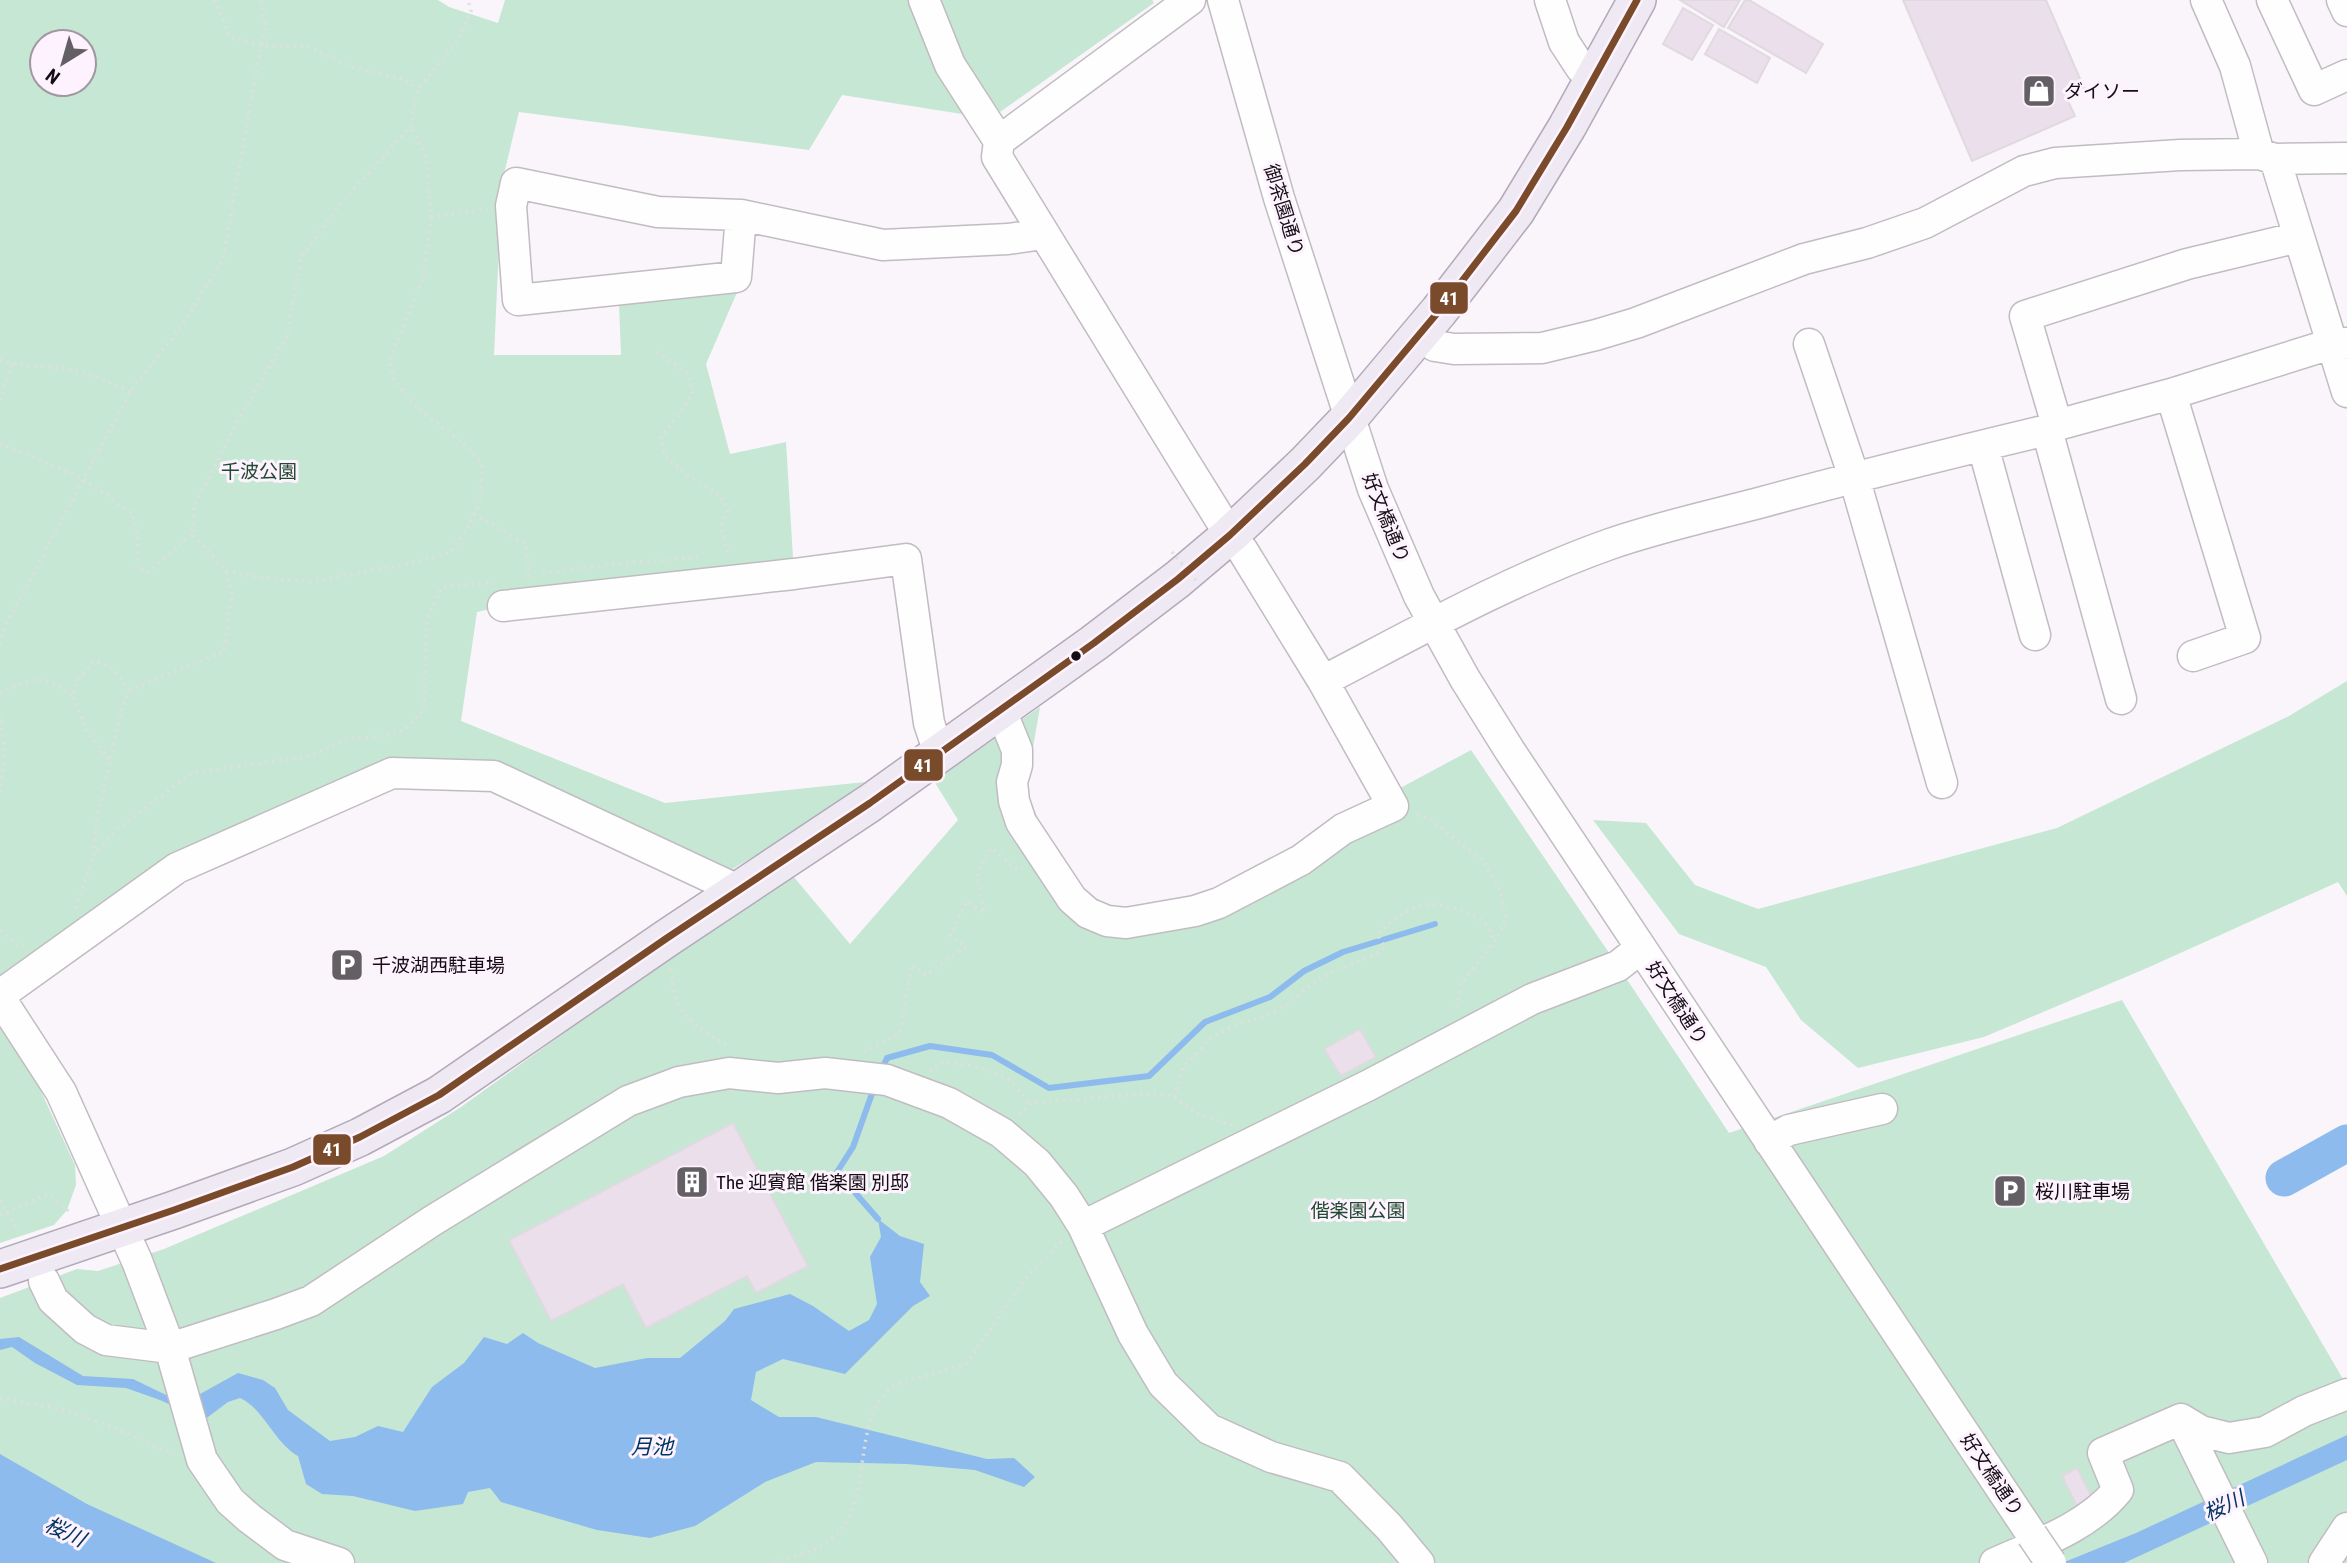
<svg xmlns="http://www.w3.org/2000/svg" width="2347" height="1563" font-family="'Roboto Condensed','Noto Sans JP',sans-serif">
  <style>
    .green { fill: #c6e7d4; fill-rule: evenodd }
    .water { fill: #8dbbed }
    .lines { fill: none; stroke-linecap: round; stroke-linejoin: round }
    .stream { stroke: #8dbbed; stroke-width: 6 }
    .river { stroke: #8dbbed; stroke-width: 37 }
    .building { fill: #eadfea; stroke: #e0dae0; stroke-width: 2 }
    .minor-casing { stroke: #c1bcc1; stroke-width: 33 }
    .major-casing { stroke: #b3a9b9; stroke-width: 40 }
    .path { stroke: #e0dfe0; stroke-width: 3.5; stroke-dasharray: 2 5; stroke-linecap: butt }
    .minor { stroke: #fefefe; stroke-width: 30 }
    .major { stroke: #eee9f2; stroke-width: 37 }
    .minor-bridge-casing { stroke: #c1bcc1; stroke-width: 33; stroke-linecap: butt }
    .path-bridge { stroke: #e0dfe0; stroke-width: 3.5; stroke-dasharray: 2 5; stroke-linecap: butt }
    .minor-bridge { stroke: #fefefe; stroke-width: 30 }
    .bus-1-casing { stroke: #fdf2fd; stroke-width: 12 }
    .bus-1 { stroke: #7a4b2a; stroke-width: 7 }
    .bus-dot { fill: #140e14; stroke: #fdf2fd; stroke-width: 2.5 }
    .labels { text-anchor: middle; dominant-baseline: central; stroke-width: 6; stroke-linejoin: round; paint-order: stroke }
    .poi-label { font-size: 19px; fill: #140e14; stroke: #fdf2fd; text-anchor: start }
    .street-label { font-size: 19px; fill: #140e14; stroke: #fdf2fd }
    .park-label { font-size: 19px; fill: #204932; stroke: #fdf2fd }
    .water-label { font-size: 21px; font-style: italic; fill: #013561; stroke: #fdf2fd }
    .line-badge { stroke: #fdf2fd; stroke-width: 2.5 }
    .badge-label { font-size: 19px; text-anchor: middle; font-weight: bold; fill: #fff }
  </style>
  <rect width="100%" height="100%" fill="#faf5fa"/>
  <path class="green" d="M0 0H438L449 7 498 23 505 0H909L939 66 968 115 842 95 809 150 519 112 502 182 494 355H621L619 303 738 290 706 364 730 454 786 442 794 574 503 606 477 612 461 721 665 803 865 782 775 844 729 871 494 776 392 773 177 868 0 986ZM42 42H84V84H42Z
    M936 0H1152L1154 3 1000 112 954 47Z
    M2347 681V896L2338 882 2147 968 1984 1037 1858 1068 1801 1020 1766 967 1679 934 1593 820 1646 823 1695 885 1758 909 2057 828 2289 716Z
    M1040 707 1026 788 1043 832 1084 898 1118 909 1207 892 1471 750 1618 966 1729 1133 2122 1000 2347 1386V1563H0V1298L77 1269 98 1271 164 1249 384 1156 461 1107 670 957 793 876 850 944 958 820 934 781Z
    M0 1028 33 1074 75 1165 76 1185 67 1210 54 1225 0 1243Z"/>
  <path class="water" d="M878 1219 900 1236 924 1244 920 1282 930 1296 913 1306 845 1374 783 1359 756 1372 751 1400 779 1417H816L987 1459 1014 1458 1035 1477 1024 1487 975 1470 907 1464 816 1462 765 1482 695 1526 650 1538 597 1530 501 1502 490 1488 468 1492 463 1504 415 1511 353 1496 322 1494 306 1484 298 1456C274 1442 264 1409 240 1398L228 1402 204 1420 160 1400 126 1388 77 1385 35 1363 12 1347 0 1350V1339L19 1337 83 1376 133 1379 191 1407 200 1394 238 1373 263 1380 275 1388 288 1410 330 1441 355 1437 378 1426 403 1432 432 1387 464 1363 484 1337 507 1344 523 1333 538 1343 595 1368 647 1358H680L725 1321 734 1309 790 1294 813 1306 849 1331 869 1320 877 1304 870 1257 881 1237Z
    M2347 1435V1460L2124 1563H2062L2136 1533Z
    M0 1454 87 1504 216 1563H0Z"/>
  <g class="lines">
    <path class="stream" d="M881 1071 887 1058 930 1046 992 1055 1049 1088 1149 1076 1205 1022 1270 997 1304 971 1343 952 1435 924
      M874 1088 853 1147 837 1172 878 1219"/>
    <path class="river" d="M2284 1178 2347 1143"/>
  </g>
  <path class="building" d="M1680 0H1740L1724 27Z
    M1745 0H1749L1823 44 1806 73 1728 28Z
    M1903 0H2046L2084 88 2066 97 2075 116 1972 161Z
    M1683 8 1713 25 1692 60 1663 44Z
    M1719 29 1770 58 1757 83 1705 54Z
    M1360 1029 1376 1057 1341 1076 1324 1049Z
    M733 1123 808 1266 756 1293 747 1276 646 1328 623 1284 551 1321 509 1240Z
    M2077 1468 2094 1501 2079 1510 2062 1476Z"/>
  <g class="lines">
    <defs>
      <path id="minor" d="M924 0 950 65 999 141
        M1223 0 1279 198 1373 489 1419 596 1465 679 1510 751 2032 1535
        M1550 0 1564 42 1581 68 1598 71
        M2206 0 2235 66 2259 154
        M2272 0 2314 90 2347 75
        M2342 0 2347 11
        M2275 159 2347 392
        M741 215 736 277 518 300 511 206 516 183 658 212 741 215 883 245 1008 239 1043 234
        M1418 336 1435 346 1454 349 1542 348 1596 335 1636 323 1804 259 1867 243 1925 223 2024 171 2055 163 2180 155 2259 154 2275 159 2347 158
        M1809 344 1854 477 1942 783
        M2171 394 2245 638 2193 656
        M2057 425 2025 316 2187 264 2299 237
        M2047 430 2121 699
        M1983 446 2035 635
        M503 606 794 574 906 559 929 723 939 753
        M1323 681C1417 632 1511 579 1610 544 1659 527 1709 516 1759 503 1854 477 1951 453 2047 430L2057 425 2171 394 2331 344 2347 343
        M1000 708 1017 750V765L1012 782 1014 801 1021 822 1072 899 1088 913 1107 921 1126 923 1195 911 1219 903 1301 860 1343 829 1393 806 1323 681 1243 551 1230 535 1187 466 997 157 999 141 1190 0
        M0 995 177 868 392 773 494 776 740 891
        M0 998 61 1092 137 1261 170 1348 202 1460 230 1501 249 1518 285 1545 339 1563
        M1769 1141 1789 1130 1882 1109
        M1083 1226 1369 1085 1532 999 1618 966 1641 948
        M44 1281 53 1300 85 1329 106 1340 170 1348 276 1314 311 1301 432 1221 628 1101 679 1082 729 1073 778 1078 825 1073 887 1080 949 1103 1002 1133 1037 1163 1064 1196 1083 1226 1133 1334 1163 1384 1209 1429 1271 1457 1340 1477 1389 1527 1419 1563
        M2181 1419 2201 1431 2229 1438 2265 1432 2304 1411 2347 1394
        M1995 1563C2038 1544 2088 1527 2118 1490L2103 1453 2181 1419 2252 1563
        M2324 1563 2347 1528"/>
      <path id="major" d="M0 1269 174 1210 293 1167 360 1137 439 1095 667 938 870 803 1094 643 1178 579 1230 535 1305 464 1349 418 1439 311 1516 211 1567 127 1637 0"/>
    </defs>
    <use href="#minor" class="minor-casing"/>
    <use href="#major" class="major-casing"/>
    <path class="path" d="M215 0 230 37 261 46H307L354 68 406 80 418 89
      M431 217 488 209
      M657 352 688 374 693 394 660 439 666 457 689 476 721 496 728 511 721 527 729 557
      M0 360C21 367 45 366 67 369 90 373 109 382 130 392
      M0 400 12 364
      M0 444 82 478 132 513 138 536 137 568 149 572 192 534
      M474 514 508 533 526 545 529 577
      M226 571 250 576 310 582 406 564 450 553 466 531 480 502 482 464 463 443 420 410 395 381 389 362 423 277 431 217 426 157 411 126
      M543 574 593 566 699 557
      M0 644 7 623 130 392 186 320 223 259 261 46 266 26 261 0
      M129 690 224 652 232 592 226 571 192 534 194 506 236 424 287 335 301 257 340 205 411 126 418 89 456 43 471 11 468 0
      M0 693C36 677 38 673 72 695
      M0 714 5 752 0 794
      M1417 815 1430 819 1483 861 1500 891 1506 919 1494 942 1461 984 1456 1010
      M93 855 117 829 192 773 311 756 346 739 384 736 405 730 424 710 427 619 442 587 494 582
      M76 908 93 855 97 818 122 709 129 690 113 669 95 661 80 677 72 695 87 731 111 762
      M0 930 19 946H23
      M671 969C672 1014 694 1026 729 1047
      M864 1052 900 1033 912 964 926 975 966 947 950 935 967 901 984 913 977 873 991 848 1018 870 1022 868
      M930 1071 943 1061 981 1068 1009 1080 1030 1103
      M1174 1097 1183 1068 1211 1038 1237 1024 1264 1017 1286 1005 1318 980 1335 970 1368 958 1385 948 1377 934C1390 923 1403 911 1419 906 1437 901 1476 912 1487 926 1490 930 1492 937 1494 942
      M1020 1115 1030 1103 1153 1093 1174 1097 1197 1114 1233 1125
      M0 1201 19 1232
      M0 1215 48 1194 72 1214
      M0 1398 60 1409 105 1424 173 1454
      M774 1563C792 1556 814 1553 829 1541 878 1503 847 1421 894 1385L966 1364 1029 1274 1063 1240"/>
    <use href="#minor" class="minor"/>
    <use href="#major" class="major"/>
    <defs>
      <path id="minor-bridge" d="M2032 1535 2051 1563"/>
    </defs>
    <use href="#minor-bridge" class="minor-bridge-casing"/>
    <path class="path-bridge" d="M1172 552 1198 583"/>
    <use href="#minor-bridge" class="minor-bridge"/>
    <defs>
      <path id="bus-1" d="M0 1269 174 1210 293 1167 360 1137 439 1095 667 938 870 803 1094 643 1178 579 1230 535 1305 464 1349 418 1439 311 1516 211 1567 127 1637 0"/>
    </defs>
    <use href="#bus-1" class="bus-1-casing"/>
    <use href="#bus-1" class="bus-1"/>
  </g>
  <defs>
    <symbol id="shop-square" viewBox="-11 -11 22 22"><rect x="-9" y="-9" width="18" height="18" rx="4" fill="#645f64" stroke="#fdf2fd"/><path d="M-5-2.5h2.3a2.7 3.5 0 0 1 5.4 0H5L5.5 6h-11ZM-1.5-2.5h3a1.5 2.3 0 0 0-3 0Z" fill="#fff"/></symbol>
    <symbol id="parking-square" viewBox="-11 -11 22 22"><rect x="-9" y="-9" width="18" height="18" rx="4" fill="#645f64" stroke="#fdf2fd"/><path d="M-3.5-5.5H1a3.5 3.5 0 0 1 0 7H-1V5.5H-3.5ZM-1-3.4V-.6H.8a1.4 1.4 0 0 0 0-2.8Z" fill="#fff"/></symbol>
    <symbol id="building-square" viewBox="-11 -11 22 22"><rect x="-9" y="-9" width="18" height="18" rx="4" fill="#645f64" stroke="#fdf2fd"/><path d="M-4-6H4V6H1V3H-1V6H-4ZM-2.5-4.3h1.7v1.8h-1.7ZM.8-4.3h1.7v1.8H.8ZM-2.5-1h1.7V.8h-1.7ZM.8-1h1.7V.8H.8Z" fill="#fff"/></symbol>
  </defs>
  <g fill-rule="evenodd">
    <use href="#shop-square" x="2020" y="72" width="38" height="38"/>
    <use href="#parking-square" x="328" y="946" width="38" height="38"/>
    <use href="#building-square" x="673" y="1163" width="38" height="38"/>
    <use href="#parking-square" x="1991" y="1172" width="38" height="38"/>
  </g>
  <circle class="bus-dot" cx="1076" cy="656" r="6"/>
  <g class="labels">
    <g class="poi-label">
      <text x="2064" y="91">ダイソー</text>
      <text x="372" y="965">千波湖西駐車場</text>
      <text x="716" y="1182">The 迎賓館 偕楽園 別邸</text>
      <text x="2035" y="1191">桜川駐車場</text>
    </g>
    <g class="street-label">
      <text transform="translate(1284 210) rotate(73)">御茶園通り</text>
      <text transform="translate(1386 518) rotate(68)">好文橋通り</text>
      <text transform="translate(1677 1003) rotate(57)">好文橋通り</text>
      <text transform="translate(1992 1475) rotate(56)">好文橋通り</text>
    </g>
    <g class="park-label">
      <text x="259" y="471">千波公園</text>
      <text x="1358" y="1210">偕楽園公園</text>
    </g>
    <g class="water-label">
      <text x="652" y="1447">月池</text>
      <text transform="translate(2224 1506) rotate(-25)">桜川</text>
      <text transform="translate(65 1532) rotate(25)">桜川</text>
    </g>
  </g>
  <g class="line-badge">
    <rect x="1429" y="281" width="40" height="34" rx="7" fill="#7a4b2a"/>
    <rect x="903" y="748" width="41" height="34" rx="7" fill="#7a4b2a"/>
    <rect x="312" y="1133" width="40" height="33" rx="7" fill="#7a4b2a"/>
  </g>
  <g class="badge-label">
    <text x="1449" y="305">41</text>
    <text x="923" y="772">41</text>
    <text x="332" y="1156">41</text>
  </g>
  <g transform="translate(63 63) rotate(217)"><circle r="33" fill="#fdf2fd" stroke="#a097a0" stroke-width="2"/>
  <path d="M0-5L12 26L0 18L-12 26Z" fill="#645f64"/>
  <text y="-10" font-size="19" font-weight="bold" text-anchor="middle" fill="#140e14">N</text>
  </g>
</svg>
